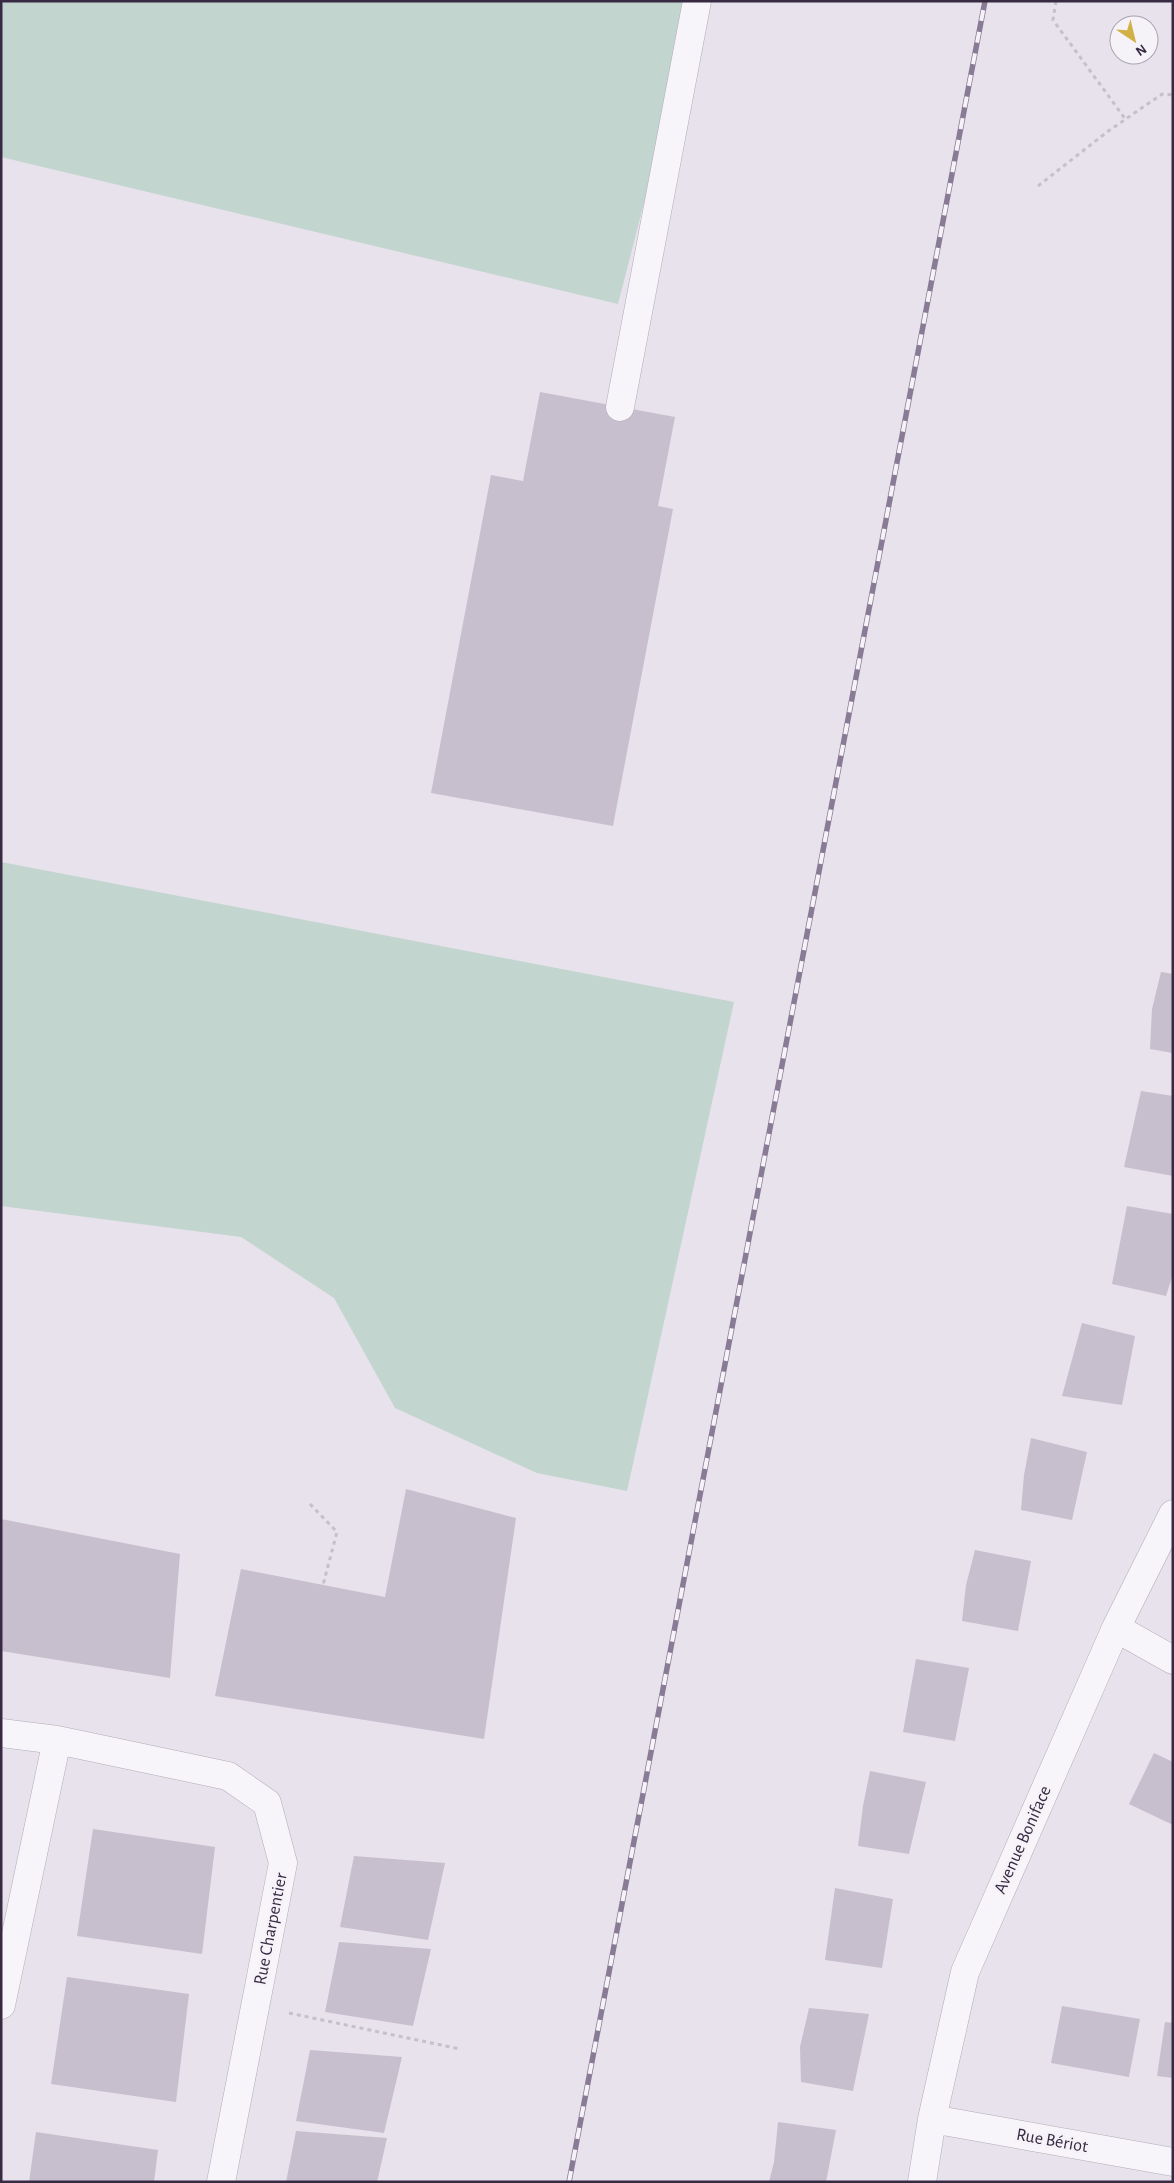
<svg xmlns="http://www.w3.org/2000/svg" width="1174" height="2183" font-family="'Alegreya Sans',sans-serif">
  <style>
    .green { fill: #c3d5cf }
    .building { fill: #c7bfce }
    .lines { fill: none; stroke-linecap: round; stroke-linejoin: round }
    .minor-casing { stroke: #b2abb9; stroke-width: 29 }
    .path { stroke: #c5c0ca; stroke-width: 3; stroke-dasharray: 4 4; stroke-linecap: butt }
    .minor { stroke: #f7f5f9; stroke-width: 28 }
    .rail-casing { stroke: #897b95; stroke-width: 5.5 }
    .rail { stroke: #f5f2f8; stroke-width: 4; stroke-dasharray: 11; stroke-linecap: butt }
    .labels { text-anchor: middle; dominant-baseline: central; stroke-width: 5; stroke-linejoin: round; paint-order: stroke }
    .street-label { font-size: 18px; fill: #382a43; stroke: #f5f2f8 }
  </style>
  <rect width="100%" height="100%" fill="#e7e2eb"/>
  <path class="green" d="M1 1H696L618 304 1 157Z
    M1 862 734 1002 627 1491 537 1473 395 1408 334 1298 241 1237 1 1206Z"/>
  <path class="building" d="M540 392 675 417 658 506 673 509 613 826 431 793 491 475 523 481Z
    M1161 972 1173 974V1053L1150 1049 1152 1009Z
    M1141 1091 1173 1096V1176L1124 1167Z
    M1127 1206 1173 1214V1274L1166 1296 1112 1284Z
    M1082 1323 1135 1336 1122 1405 1062 1396Z
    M1031 1438 1087 1452 1072 1520 1021 1510 1024 1475Z
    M406 1489 516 1518 484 1739 215 1696 241 1569 385 1597Z
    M1 1519 180 1554 170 1678 1 1651Z
    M975 1550 1031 1561 1018 1631 962 1621 966 1585Z
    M916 1659 969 1668 955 1741 903 1732Z
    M1154 1753 1173 1762V1825L1129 1804Z
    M870 1771 926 1782 909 1854 858 1846 863 1806Z
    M93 1829 215 1847 202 1954 77 1936Z
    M354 1856 445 1863 428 1940 340 1927Z
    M835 1888 893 1899 882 1968 825 1960Z
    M339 1942 431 1949 413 2026 325 2012Z
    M67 1977 189 1994 176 2102 51 2084Z
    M1062 2006 1140 2019 1129 2077 1051 2063Z
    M809 2008 869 2014 853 2091 801 2082 800 2047Z
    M1165 2022 1173 2023V2078L1157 2076Z
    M310 2050 402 2057 384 2133 296 2121Z
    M778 2122 836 2130 826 2182H769L774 2162Z
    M296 2131 387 2138 377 2182H286Z
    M36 2132 158 2150 154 2182H29Z"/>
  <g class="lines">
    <defs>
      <path id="minor" d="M620 407 697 1
        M1116 1628 1173 1660
        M1 1733 57 1740 228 1776 267 1803 283 1863 221 2182
        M1 2005 57 1740
        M932 2119 1173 2162
        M922 2182 932 2119 965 1972 1116 1628 1173 1514"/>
    </defs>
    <use href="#minor" class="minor-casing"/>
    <path class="path" d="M1056 1 1053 20 1126 120
      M1038 186 1107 132 1162 94 1173 95
      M310 1504 337 1532 323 1585
      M289 2013 460 2049"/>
    <use href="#minor" class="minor"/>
    <defs>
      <path id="rail" d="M569 2182 985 1"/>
    </defs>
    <use href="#rail" class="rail-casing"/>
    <use href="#rail" class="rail"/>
  </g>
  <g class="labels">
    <g class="street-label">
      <text transform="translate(1023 1840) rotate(-66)">Avenue Boniface</text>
      <text transform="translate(271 1929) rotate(-79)">Rue Charpentier</text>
      <text transform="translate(1052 2141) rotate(10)">Rue Bériot</text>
    </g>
  </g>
  <rect width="1174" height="2183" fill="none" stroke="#382a43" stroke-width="5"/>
  <g transform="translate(1134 40) rotate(145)"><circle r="24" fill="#f5f2f8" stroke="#a9a2b0"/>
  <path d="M0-4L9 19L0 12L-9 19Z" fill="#d1b146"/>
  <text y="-8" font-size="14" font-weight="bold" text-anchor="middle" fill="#382a43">N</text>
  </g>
</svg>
